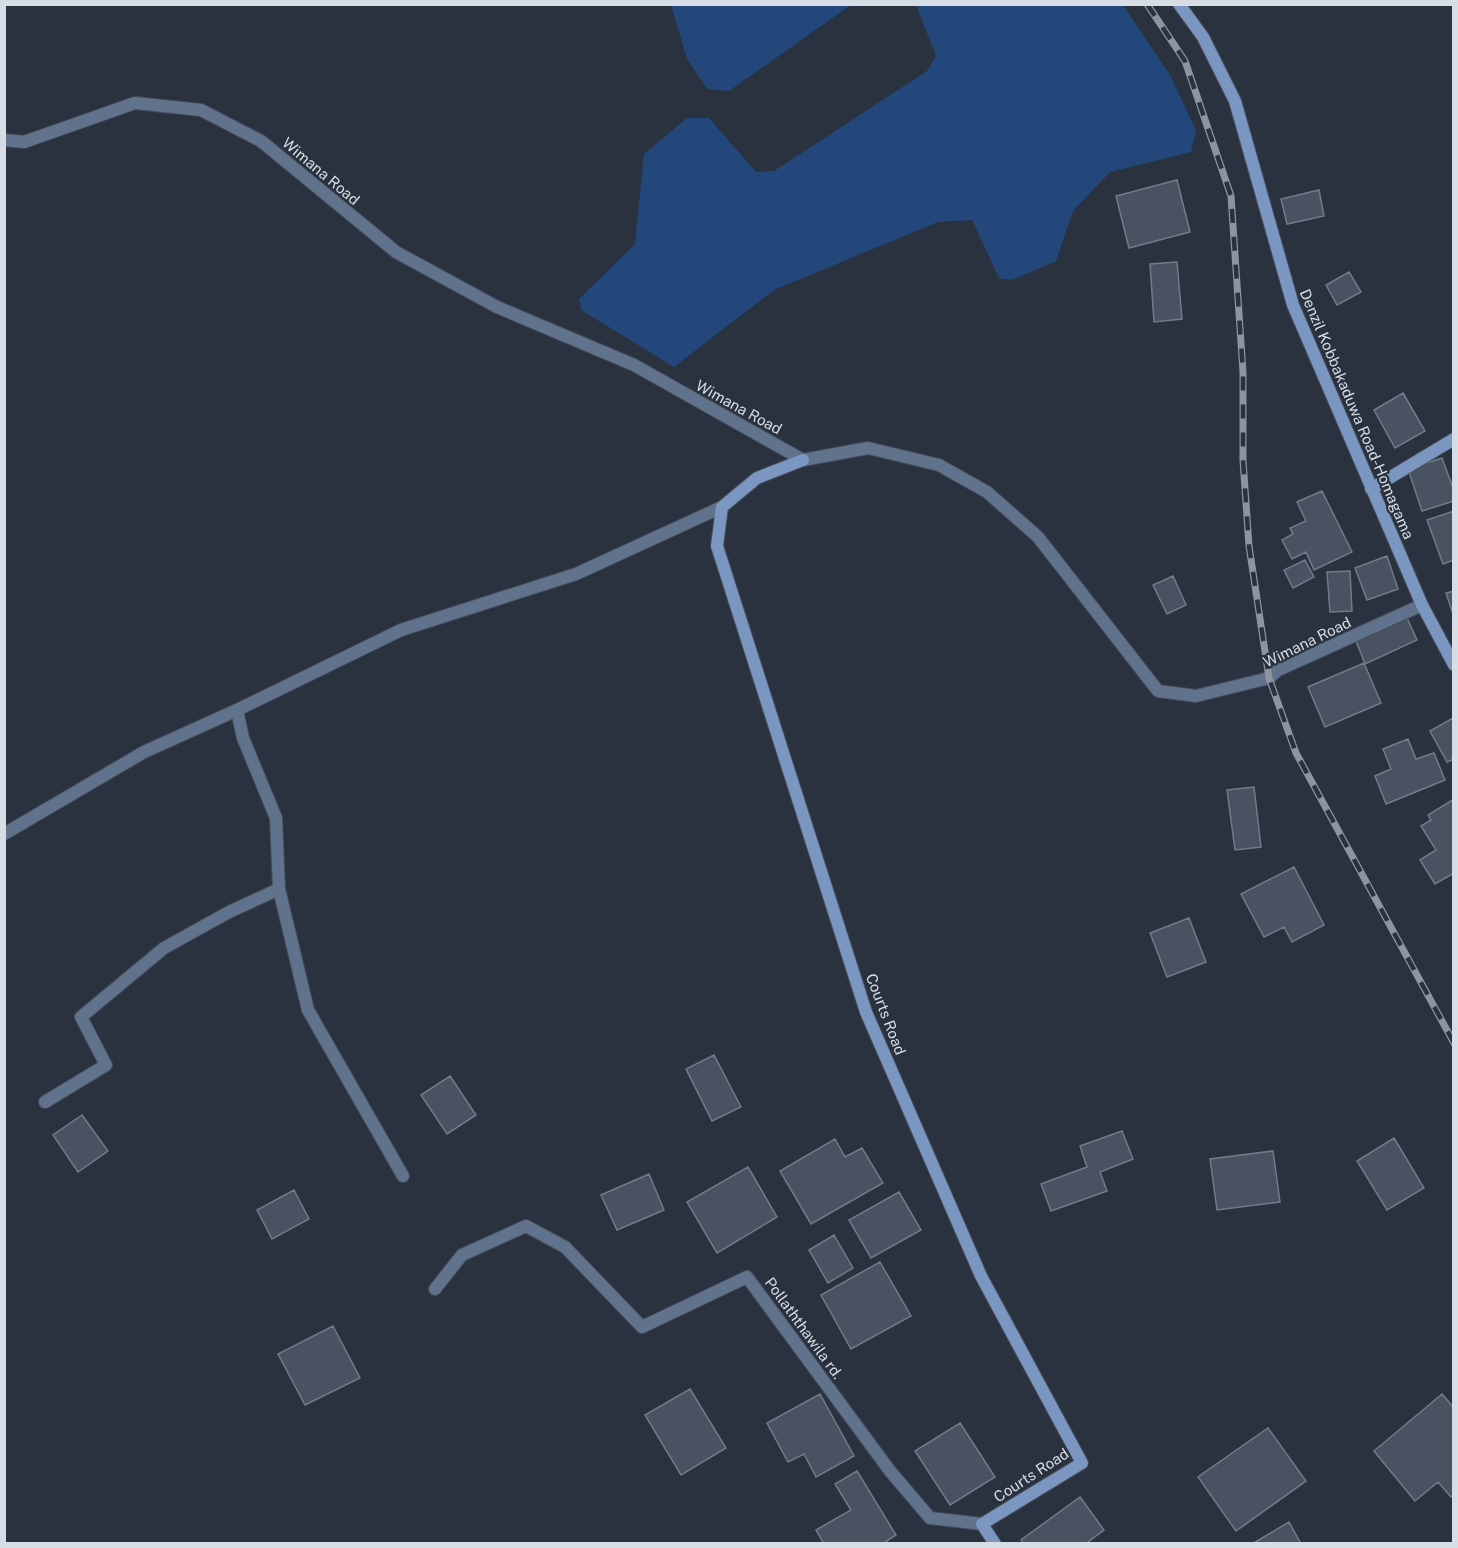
<svg xmlns="http://www.w3.org/2000/svg" width="1458" height="1548" font-family="'Public Sans',sans-serif">
  <style>
    .green { fill: #23467b }
    .building { fill: #485260; stroke: #717b8a; stroke-width: 1.5 }
    .lines { fill: none; stroke-linecap: round; stroke-linejoin: round }
    .street-casing { stroke: #464d5a; stroke-width: 14 }
    .secondary-casing { stroke: #464d5a; stroke-width: 14 }
    .street { stroke: #61728d; stroke-width: 12 }
    .secondary { stroke: #7a96c1; stroke-width: 12 }
    .rail-casing { stroke: #8e949e; stroke-width: 7 }
    .rail { stroke: #2a323f; stroke-width: 4.5; stroke-dasharray: 14; stroke-linecap: butt }
    .labels { text-anchor: middle; dominant-baseline: central; stroke-width: 4.5; stroke-linejoin: round; paint-order: stroke }
    .street-label { font-size: 15px; fill: #d7dde5; stroke: #2a323f }
  </style>
  <rect width="100%" height="100%" fill="#2a323f"/>
  <path class="green" d="M671 5V4L851 5 729 91 707 89 687 59Z
    M916 5H1123L1170 75 1196 130 1191 152 1110 172 1073 211 1056 261 1012 280 999 278 972 220 938 222 774 290 674 367 581 310 579 299 635 244 644 154 687 118H709L756 172 774 171 927 71 936 56Z"/>
  <path class="building" d="M1177 180 1190 232 1129 248 1116 196Z
    M1319 190 1324 216 1287 224 1281 199Z
    M1177 262 1182 319 1154 322 1150 264Z
    M1349 272 1361 292 1337 305 1326 285Z
    M1403 393 1425 431 1395 448 1374 410Z
    M1442 458 1454 491V501L1422 511 1408 469Z
    M1322 491 1352 552 1314 570 1306 552 1292 559 1282 540 1293 534 1290 528 1306 521 1297 502Z
    M1454 511V560L1443 564 1427 520Z
    M1387 556 1398 589 1367 600 1355 568Z
    M1305 560 1314 577 1293 588 1284 570Z
    M1350 571 1352 611 1330 612 1327 572Z
    M1173 576 1186 605 1167 614 1153 585Z
    M1454 591V617L1446 593Z
    M1407 618 1417 640 1365 664 1356 641Z
    M1364 663 1381 703 1325 727 1308 687Z
    M1453 718 1454 759 1447 762 1430 731Z
    M1408 739 1416 759 1434 753 1445 780 1386 804 1375 776 1391 769 1383 749Z
    M1254 787 1261 847 1235 850 1227 790Z
    M1454 799V873L1435 884 1420 860 1436 850 1421 826 1431 820 1428 815Z
    M1294 867 1324 925 1292 942 1284 927 1264 937 1241 894Z
    M1189 918 1206 962 1167 977 1150 933Z
    M714 1055 741 1107 712 1121 686 1069Z
    M450 1076 476 1115 447 1134 421 1095Z
    M82 1115 108 1151 78 1172 53 1135Z
    M1122 1131 1133 1159 1100 1172 1107 1191 1051 1211 1041 1184 1087 1167 1080 1146Z
    M1394 1138 1424 1188 1387 1210 1357 1161Z
    M835 1139 845 1157 862 1148 883 1183 811 1224 780 1171Z
    M1273 1151 1280 1202 1217 1210 1210 1159Z
    M748 1167 777 1217 717 1253 687 1202Z
    M649 1174 664 1210 617 1230 601 1195Z
    M294 1190 309 1219 272 1239 257 1210Z
    M899 1192 921 1230 871 1258 849 1220Z
    M834 1235 853 1268 828 1283 809 1250Z
    M880 1262 911 1316 851 1349 821 1295Z
    M333 1326 360 1378 305 1405 278 1354Z
    M690 1389 726 1448 681 1475 645 1415Z
    M820 1394 854 1456 816 1477 804 1454 788 1462 767 1423Z
    M1442 1394 1454 1408V1495L1451 1497 1438 1482 1415 1501 1374 1451Z
    M960 1423 995 1477 950 1505 915 1451Z
    M1268 1428 1306 1481 1236 1531 1198 1477Z
    M857 1471 896 1535 882 1544H824L816 1530 851 1510 835 1484Z
    M1080 1497 1104 1530 1085 1544H1024L1021 1540Z
    M1289 1522 1301 1544H1252Z"/>
  <g class="lines">
    <defs>
      <path id="street" d="M4 140 24 142 135 103 201 110 261 141 396 252 497 307 634 365 803 460 868 448 939 465 987 492 1038 537 1158 691 1196 696 1269 678 1278 670 1422 605
        M237 710 243 738 276 818 279 889 308 1010 403 1176
        M4 834 144 752 237 710 401 630 576 574 722 507
        M45 1102 106 1065 81 1017 164 948 229 912 279 889
        M435 1289 462 1255 526 1226 565 1247 642 1327 747 1277 890 1471 930 1518 982 1524"/>
      <path id="secondary" d="M1179 4 1203 37 1235 101 1293 305 1422 605 1454 665
        M803 460 757 478 722 507 717 546 866 1012 981 1276 1082 1463 982 1524 995 1544
        M1371 489 1454 439"/>
    </defs>
    <use href="#street" class="street-casing"/>
    <use href="#secondary" class="secondary-casing"/>
    <use href="#street" class="street"/>
    <use href="#secondary" class="secondary"/>
    <defs>
      <path id="rail" d="M1147 4 1185 61 1231 196 1243 372V460L1249 546 1269 678 1296 753 1454 1043"/>
    </defs>
    <use href="#rail" class="rail-casing"/>
    <use href="#rail" class="rail"/>
  </g>
  <g class="labels">
    <g class="street-label">
      <text transform="translate(321 171) rotate(40)">Wimana Road</text>
      <text transform="translate(739 407) rotate(29)">Wimana Road</text>
      <text transform="translate(1357 414) rotate(67)">Denzil Kobbakaduwa Road-Homagama</text>
      <text transform="translate(1307 642) rotate(-26)">Wimana Road</text>
      <text transform="translate(886 1014) rotate(69)">Courts Road</text>
      <text transform="translate(804 1328) rotate(54)">Pollaththawila rd.</text>
      <text transform="translate(1031 1475) rotate(-33)">Courts Road</text>
    </g>
  </g>
  <rect width="1458" height="1548" fill="none" stroke="#d7dde5" stroke-width="12"/>
</svg>
